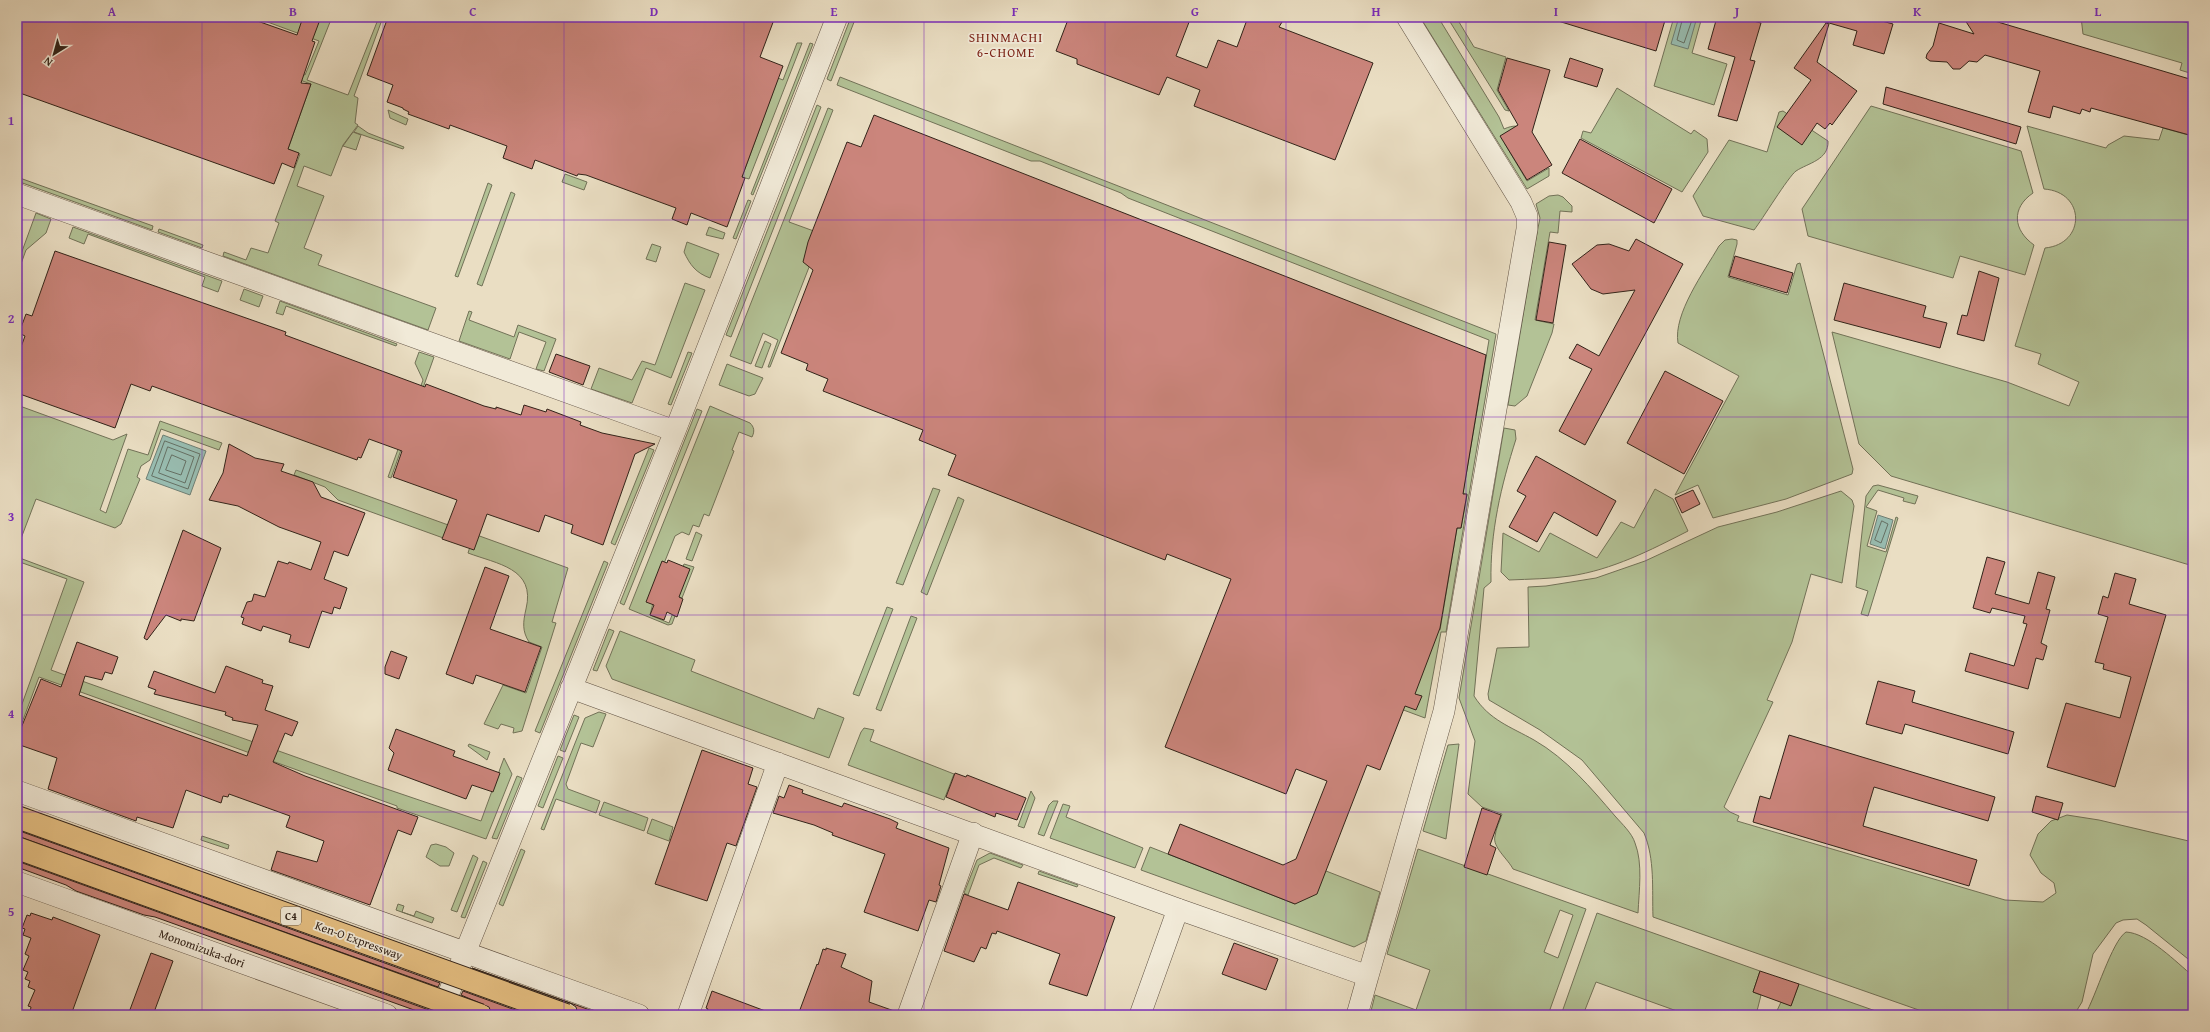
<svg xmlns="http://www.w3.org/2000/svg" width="2210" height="1032" font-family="'Gentium Book Plus',serif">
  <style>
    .green { fill: #b3c296; stroke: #727258; fill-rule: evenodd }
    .water { fill: #98bcb0; stroke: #6f7f74 }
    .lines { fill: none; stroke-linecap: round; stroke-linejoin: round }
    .shore { stroke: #657064; stroke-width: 1 }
    .building { fill: #cb857c; stroke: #322319 }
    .minor-casing { stroke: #605244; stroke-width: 22 }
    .minor { stroke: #f1ead8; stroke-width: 21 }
    .highway-bridge-casing { stroke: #322319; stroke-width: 24; stroke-linecap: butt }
    .highway-bridge { stroke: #e5bf82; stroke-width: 22 }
    .grid { fill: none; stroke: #7b2cbf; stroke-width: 1; stroke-opacity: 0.55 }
    .labels { text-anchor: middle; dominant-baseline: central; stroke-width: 3.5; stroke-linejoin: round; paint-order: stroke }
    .shield { fill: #f1ead8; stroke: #6b5f52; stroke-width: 1 }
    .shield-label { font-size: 11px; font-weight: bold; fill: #322319 }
    .street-label { font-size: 12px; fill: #322319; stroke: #f1ead8 }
    .neighbourhood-label { font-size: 13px; letter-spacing: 1px; fill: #7a1f14; stroke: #f1ead8 }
    .neatline { fill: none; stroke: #7b2cbf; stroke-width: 1.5 }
    .grid-label { font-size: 13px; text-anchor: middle; font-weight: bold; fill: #7b2cbf }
  </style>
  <rect width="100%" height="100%" fill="#eadec3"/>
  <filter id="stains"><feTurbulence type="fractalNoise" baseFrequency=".005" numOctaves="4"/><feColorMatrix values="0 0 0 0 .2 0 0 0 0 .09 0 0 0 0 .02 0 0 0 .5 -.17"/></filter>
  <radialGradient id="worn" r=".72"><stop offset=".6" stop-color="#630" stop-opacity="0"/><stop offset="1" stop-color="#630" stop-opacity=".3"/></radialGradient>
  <path class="green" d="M124 17H146L305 75 319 41 254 17H332L307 80 348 95 379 17H383L354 96 358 98 355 123 358 125 343 145 331 176 304 166 297 186 324 196 304 248 322 255 318 265 436 308 428 330 223 256 224 252 246 260 251 248 268 253 279 223 275 221 300 154 288 149 311 84Z
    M851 17H856L831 81 827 79Z
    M1420 17H1438L1499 117 1504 129C1513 125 1519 125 1527 130L1505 144 1527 181 1549 168V176L1527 189Z
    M1447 17H1456L1474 47 1506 57 1497 90 1509 111 1505 110Z
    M1674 17H1702L1692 53 1727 64 1714 105 1654 86Z
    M2081 17H2181L2180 21 2193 24V74L2180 70 2182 63 2083 34Z
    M797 43H802L749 179 742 177 778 78 783 80Z
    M810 43 813 44 753 195 751 194Z
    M840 77 1496 334 1446 632H1441L1425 718 1390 705 1438 629 1440 630 1457 528H1461L1467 495 1463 493 1489 340 1128 198 1121 193 1040 161H1031L837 85Z
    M1617 88 1691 134 1694 130 1707 139 1708 152 1682 192 1581 138 1583 131 1591 133Z
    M817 105 821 107 731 337 726 335Z
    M1871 106 2021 151 2033 193C2011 208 2013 230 2034 245L2025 275 1960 256 1953 278 1808 236 1802 209Z
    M828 108 833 110 789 222 822 234 770 367H768L778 340 763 333 751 364 730 356Z
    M388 110 408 119 406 125 390 118Z
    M1783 111 1828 141C1829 160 1808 163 1796 171 1788 177 1762 220 1754 230L1703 216 1693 196 1729 140 1767 152 1779 112Z
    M358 126 368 133 404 147 403 149 354 132Z
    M2027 126 2106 148 2108 145 2124 136 2159 140 2163 128 2192 136 2193 135V566L1891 476 1859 444 1832 332 2007 382 2069 406 2079 382 2038 364 2041 354 2015 346 2045 248C2086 244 2086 192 2044 189Z
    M353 132 361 135 356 150 343 146Z
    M565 174 587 182 584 190 562 182Z
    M17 177 153 226 152 230 17 181Z
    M488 183 492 185 458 277 455 276Z
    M511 192 515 194 482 286 477 284Z
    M1558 195 1563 197 1572 206V212L1560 211 1558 233 1550 232 1535 320 1554 324 1552 333 1527 396 1515 406 1508 405 1538 228 1540 218 1536 204 1549 196Z
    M748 200 751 201 736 239 733 238Z
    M36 213 51 219 46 233 26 250 17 275V265Z
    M73 227 222 281 218 292 202 286 205 277 88 234 84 244 69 238Z
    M709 227 725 233 723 239 706 235Z
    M159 229 203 245 202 248 158 232Z
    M1732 239 1737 240V244L1728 277 1788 295 1797 264 1800 263 1853 469 1852 474 1786 499 1713 518 1698 485 1675 495 1739 376 1678 343C1673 314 1704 272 1719 246L1725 240Z
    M687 242 719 254 710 278C696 273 690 265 684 252Z
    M652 244 661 247 656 262 646 259Z
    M685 283 705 290 671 378 646 368 632 403 591 389 599 368 632 380 642 361 655 365Z
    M244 289 263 296 259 307 240 300Z
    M280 301 397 344 396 346 286 306 283 315 276 313Z
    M469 311 472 312 469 320 514 337 518 325 556 339 544 371 536 369 546 342 519 332 510 359 459 341Z
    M765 341 771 344 762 368 755 366Z
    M419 352 434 357 391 478 388 477 423 380 415 363Z
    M688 352 692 353 671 405 668 404Z
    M727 364 763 378 755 394 749 396 719 385Z
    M17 405 113 440 127 434 100 510 106 513 128 449 148 455 160 421 222 443 219 450 161 429 150 460 141 466 137 477 140 479 121 524 115 528 36 499 17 549Z
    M710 406 750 423C754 427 755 431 752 437L739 432 732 450 734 451 709 516 704 514 699 527 693 525 689 535 682 532 675 536 649 601 653 603 650 615 669 623 672 615 675 616 672 624 668 625 629 609Z
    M697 409 702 411 624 605 620 603Z
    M1504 428 1515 430 1516 439C1501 486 1490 532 1491 582L1484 588 1474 696C1489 720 1511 727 1534 740 1567 759 1591 788 1615 816 1622 824 1632 833 1635 843 1643 863 1639 891 1638 913L1513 869C1508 859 1492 847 1495 836 1496 828 1500 821 1502 814L1482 807 1468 794 1475 741 1459 698Z
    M649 448 654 450 615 545 611 543Z
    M296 470 451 526 446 539 338 500 325 487 294 475Z
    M1878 485 1918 496 1915 504 1903 501 1904 498 1878 490 1866 507 1877 511 1867 546 1886 552 1896 517 1898 518 1868 616 1861 614 1868 591 1856 587 1866 496 1873 486Z
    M933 488 940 490 903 585 896 583Z
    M1655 489 1673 499 1688 531C1651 550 1612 570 1570 576 1550 579 1530 579 1509 580L1501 572 1503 533 1539 552 1550 533 1597 558 1621 522 1634 528Z
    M1841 491 1852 500 1854 506 1842 583 1811 574 1792 642 1767 700 1773 702 1724 807 1730 812 1739 816 1737 821 2005 900 2043 902 2056 893 2054 883 2041 873 2030 855 2038 834 2051 821 2067 815 2099 820 2193 842V963L2146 925 2137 919 2123 920 2116 923 2093 954 2082 1002 2074 1015H1933L1653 917C1652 889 1655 859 1644 833L1582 760 1540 730 1489 700 1488 694 1497 648 1529 647 1528 587 1546 586 1596 578 1645 561 1718 527 1777 512Z
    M958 497 964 500 927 595 921 592Z
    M696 532 702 535 692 561 686 559Z
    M474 534 568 568 552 622 556 623 522 731 513 733 514 728 501 724 498 729 484 724 503 685 526 693 542 647 529 642C522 631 523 622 526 609 536 568 497 564 468 553Z
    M17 557 84 582 51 670 363 781 481 821 504 758 512 774 486 839 397 808V806L39 677 17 736V718L67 579 17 561Z
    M604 561 608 563 540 733 535 731Z
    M684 564 694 567 682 598 678 597 680 575Z
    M887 607 893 609 859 696 853 694Z
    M911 616 917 618 881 711 876 709Z
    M609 629 614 631 597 671 593 670Z
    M620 631 695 660 691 671 814 719 818 708 844 718 829 758 612 679 606 666Z
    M599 712 606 714 593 747 581 743 566 784 568 789 600 801 596 813 556 799 544 830 541 829 585 718Z
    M574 715 579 717 565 752 560 750Z
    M864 728 874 730 870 741 954 774 944 800 848 765 861 732Z
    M469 744 490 752 487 760 468 746Z
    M1459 744 1446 839 1423 831 1448 745Z
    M558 756 563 758 543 808 538 806Z
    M517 776 522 778 497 839 492 838Z
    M1031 791 1035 798 1024 828 1018 826Z
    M1053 801H1058L1044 836 1038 834 1049 805Z
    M604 802 648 818 644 831 599 815Z
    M1063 804 1070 806 1066 817 1143 848 1135 868 1050 838Z
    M652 819 673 827 669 841 647 833Z
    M202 836 229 845 228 849 201 840Z
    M436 844 446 847 454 853 449 866H440L426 857 431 845Z
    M1150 847 1295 904 1326 871 1380 892 1366 941 1354 947 1141 870Z
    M521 849 525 851 503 906 499 904Z
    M1418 849 1586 909 1548 1015H1370L1375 995 1416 1010 1430 970 1387 954ZM1560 910 1573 915 1558 958 1544 952Z
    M990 853 1023 865 1021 868 994 858 979 865 968 895 964 893 977 860Z
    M473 855 478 858 457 912 451 910Z
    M483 861 487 863 465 918 461 917Z
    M1039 871 1078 885 1077 887 1038 874Z
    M398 904 404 906 402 912 414 916 416 911 434 918 432 923 396 910Z
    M1597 913 1760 971 1753 992 1761 995 1756 1015H1688L1596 982 1583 1015H1561Z
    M2126 932C2148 933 2177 963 2193 976V1015H2085C2096 996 2112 941 2126 932Z
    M1799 984 1887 1015H1775L1781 1002 1791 1005Z"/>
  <path class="water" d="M1679 17H1697L1688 49 1671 44Z
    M163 435 206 451 190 495 146 479Z
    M1878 515 1893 520 1885 549 1870 544Z"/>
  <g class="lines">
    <path class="shore" d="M1683 17 1677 40 1684 43 1693 17
      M165 441 200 454 188 489 152 476Z
      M168 447 194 457 185 483 159 473Z
      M172 455 186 461 181 475 166 470Z
      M1882 521 1888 524 1881 543 1875 540Z"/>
  </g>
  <path class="building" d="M17 17H246L297 35 303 17H321L312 41 315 42 301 83 311 84 288 149 299 153 294 168 282 163 274 184 17 92Z
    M388 17H775L760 57 783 66 742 177 745 178 727 227 691 213 687 225 672 219 676 208 586 175 578 174 577 176 535 160 532 169 503 158 507 146 450 125 449 129 408 114 409 112 403 109V108L387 102 393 85 367 75Z
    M1069 17H1191L1176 56 1207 68 1218 40 1237 47 1248 17H1269L1282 22 1279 27 1373 63 1335 160 1194 106 1200 90 1167 77 1159 95 1077 64V59L1056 51Z
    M1558 17H1666L1656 51 1558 21Z
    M1717 17H1738L1761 23 1750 60 1755 61 1737 121 1718 116 1735 57 1708 49Z
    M1823 17H1867L1893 24 1884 54 1853 45 1857 31 1822 21Z
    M1963 17H1981L2193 80V136L2091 108 2090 112 2082 109 2080 114 2053 106 2050 118 2028 112 2040 71 1985 55 1977 62 1969 61 1960 69H1953L1947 62 1930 61 1926 58 1927 54 1933 46 1939 23 1974 34Z
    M1826 23 1829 24 1817 62 1857 91 1832 125 1830 123 1825 129 1817 123 1802 145 1777 127 1811 80 1794 68Z
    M1507 58 1550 70 1532 132 1552 165 1527 180 1500 136 1518 125 1498 90Z
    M1570 58 1603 69 1597 87 1564 77Z
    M1886 87 2021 127 2016 144 1883 104Z
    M874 115 1486 355 1463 494H1467L1461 528H1457L1440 628 1415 694 1422 696 1416 710 1405 706 1380 770 1367 765 1317 894 1295 904 1168 854 1180 824 1283 865 1296 859 1327 781 1296 769 1286 794 1165 747 1231 579 1167 554 1165 560 948 475 956 455 919 440 923 430 823 391 828 379 806 370 808 364 781 353 813 270 803 262 808 242 847 142 861 147Z
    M1580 139 1672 189 1654 223 1562 173Z
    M1636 239 1683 264 1585 445 1559 431 1592 369 1569 358 1577 344 1599 356 1635 290 1603 294 1591 289 1572 264 1597 245 1609 244 1629 251Z
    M1549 242 1566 245 1553 323 1536 320Z
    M55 251 286 332 285 335 425 387 426 384 484 406 496 409V407L521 415 524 405 546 412 547 409 581 422 580 425 602 433 655 444 635 454 603 545 571 533 573 525 545 515 539 532 487 514 474 550 442 539 457 500 393 477 402 451 369 439 361 458 358 457 357 460 152 386 150 391 131 384 115 428 17 393V358L25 336 19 333 26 314 32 316Z
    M1735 256 1793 273 1787 293 1729 276Z
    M1979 271 1999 278 1984 341 1957 334 1962 315 1967 316Z
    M1844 283 1926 306 1923 317 1947 323 1940 348 1834 320Z
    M556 354 590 366 583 385 549 372Z
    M1665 371 1723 401 1684 474 1627 443Z
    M229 444 255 458 284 464 281 471 313 482 321 497 365 513 348 556 334 551 324 579 347 588 340 609 334 607 332 614 322 611 309 648 289 642 291 635 263 626 261 631 242 624 244 618 241 617 247 602 252 601 254 594 265 597 278 561 288 564 289 562 311 570 321 542 279 527 238 506 209 500 223 473Z
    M1536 456 1616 501 1597 536 1554 512 1537 542 1509 527 1526 496 1517 491Z
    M1693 490 1700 504 1682 513 1675 498Z
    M183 530 221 548 194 621 181 619V621L166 615 147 640 144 638Z
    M1987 557 2005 562 1995 594 2029 604 2038 572 2055 577 2046 609 2050 610 2041 643 2047 646 2043 660 2036 658 2028 689 1965 671 1970 653 2014 666 2027 624 2023 623 2025 616 1992 608 1990 613 1973 608Z
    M668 560 690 569 679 597 683 599 677 617 667 612 664 620 650 615 654 605 646 602 662 561 667 563Z
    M485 567 509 576 490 629 541 647 525 692 476 675 473 684 446 674Z
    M2115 573 2136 579 2129 604 2166 615 2115 787 2047 767 2066 703 2120 718 2131 677 2103 669 2104 664 2095 662 2108 617 2098 614 2103 596 2108 598Z
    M77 642 118 657 112 674 105 672 102 680 85 676 79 695 247 756 258 725 232 720 233 718 225 715 226 712 154 694 156 690 148 687 154 671 215 693 226 666 263 680 262 683 273 686 265 710 298 722 292 736 285 733 273 762 305 776 418 817 411 835 398 830 370 905 271 870 277 851 317 862 324 841 286 827 290 816 229 794 228 797 223 796 221 803 186 790 173 828 137 817 136 821 48 789 57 758 17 744V738L41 679 61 687Z
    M391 651 407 657 399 679 385 674V667Z
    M1878 681 1915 691 1912 702 2014 732 2008 754 1905 724 1902 734 1866 724Z
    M396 729 455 751 453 756 500 773 493 792 472 785 466 799 388 770 394 753 389 748Z
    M1789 735 1995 797 1988 821 1874 787 1868 807 1863 826 1977 860 1969 886 1753 822 1760 796 1770 799Z
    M702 750 753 768 748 784 757 787 736 846 727 843 707 901 655 884Z
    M955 773 966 777 967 775 1026 798 1017 820 996 813 995 817 946 797Z
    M789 785 803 790 802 793 842 807 844 803 890 819 898 823 896 828 949 848 939 885 941 886 936 902 929 900 918 931 864 912 885 854 832 835 833 833 814 825 773 813 779 796 784 798Z
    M2036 796 2063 803 2058 820 2032 812Z
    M1482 808 1501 815 1490 845 1496 848 1487 875 1464 867Z
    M17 830 440 983 438 987 17 836Z
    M17 861 429 1010 428 1015 155 917 144 915 76 891 66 885 17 867Z
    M1018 882 1115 917 1087 996 1049 984 1060 954 997 931 996 934 992 933 986 949 981 947 974 962 944 951 964 894 1008 910Z
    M31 913 52 920 53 917 100 935 71 1015H39L30 1012 31 1007 28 1006 35 990 28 987 30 981 25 979 28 972 23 970 29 956 25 954 31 938 23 935 25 929 22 928 27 915 30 916Z
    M1234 943 1278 959 1266 990 1222 974Z
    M826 948 846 954 841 967 872 981 869 1002 897 1012 896 1015H798L817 964 818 965 823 949 826 950Z
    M151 953 173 961 153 1015H128Z
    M472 968 604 1015H578L576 1007 570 1003Z
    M1760 971 1799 984 1791 1006 1753 992Z
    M463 991 529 1015H492L489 1007 461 995Z
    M712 991 768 1012 767 1015H706L708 1009 706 1008Z"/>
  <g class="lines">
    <defs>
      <path id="minor" d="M17 194 675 431
        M571 688 1178 909 1368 976 1357 1015
        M17 791 639 1015
        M17 882 387 1015
        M1368 976 1444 711 1527 229V216L1521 202 1407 17
        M440 1015 675 431 837 17
        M688 1015 778 763
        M908 1015 973 833
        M1140 1015 1178 909"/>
    </defs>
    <use href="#minor" class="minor-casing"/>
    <use href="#minor" class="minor"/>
    <defs>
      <path id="highway-bridge" d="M17 817 566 1015
        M17 848 480 1015"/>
    </defs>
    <use href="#highway-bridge" class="highway-bridge-casing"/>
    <use href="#highway-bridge" class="highway-bridge"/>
  </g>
  <path class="grid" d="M202 17V1015M383 17V1015M564 17V1015M744 17V1015M924 17V1015M1105 17V1015M1286 17V1015M1466 17V1015M1646 17V1015M1827 17V1015M2008 17V1015M17 220H2193M17 417H2193M17 615H2193M17 812H2193"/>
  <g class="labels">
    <rect class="shield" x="281" y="907" width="20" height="18" rx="3"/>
    <g class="shield-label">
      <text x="291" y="916">C4</text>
    </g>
    <g class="street-label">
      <text transform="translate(359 940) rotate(20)">Ken-O Expressway</text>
      <text transform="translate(202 948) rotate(20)">Monomizuka-dori</text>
    </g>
    <g class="neighbourhood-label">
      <text x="1006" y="37">SHINMACHI<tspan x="1006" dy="15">6-CHOME</tspan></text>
    </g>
  </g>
  <rect width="2210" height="1032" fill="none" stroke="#eadec3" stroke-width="44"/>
  <g transform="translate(54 54) rotate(217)" stroke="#f1ead8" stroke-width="3" paint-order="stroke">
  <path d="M0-3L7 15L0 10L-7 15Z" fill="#322319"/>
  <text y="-6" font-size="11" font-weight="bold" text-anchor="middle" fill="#322319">N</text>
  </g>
  <rect x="22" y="22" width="2166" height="988" class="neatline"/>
  <g class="grid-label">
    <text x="112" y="16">A</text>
    <text x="293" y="16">B</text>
    <text x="473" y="16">C</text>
    <text x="654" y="16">D</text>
    <text x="834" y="16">E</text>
    <text x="1015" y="16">F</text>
    <text x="1195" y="16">G</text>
    <text x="1376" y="16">H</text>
    <text x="1556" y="16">I</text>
    <text x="1737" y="16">J</text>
    <text x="1917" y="16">K</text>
    <text x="2098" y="16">L</text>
    <text x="11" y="125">1</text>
    <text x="11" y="323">2</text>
    <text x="11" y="521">3</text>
    <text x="11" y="718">4</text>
    <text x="11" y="916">5</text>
  </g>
  <rect width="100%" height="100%" filter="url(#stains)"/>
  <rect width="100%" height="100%" fill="url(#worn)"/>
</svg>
